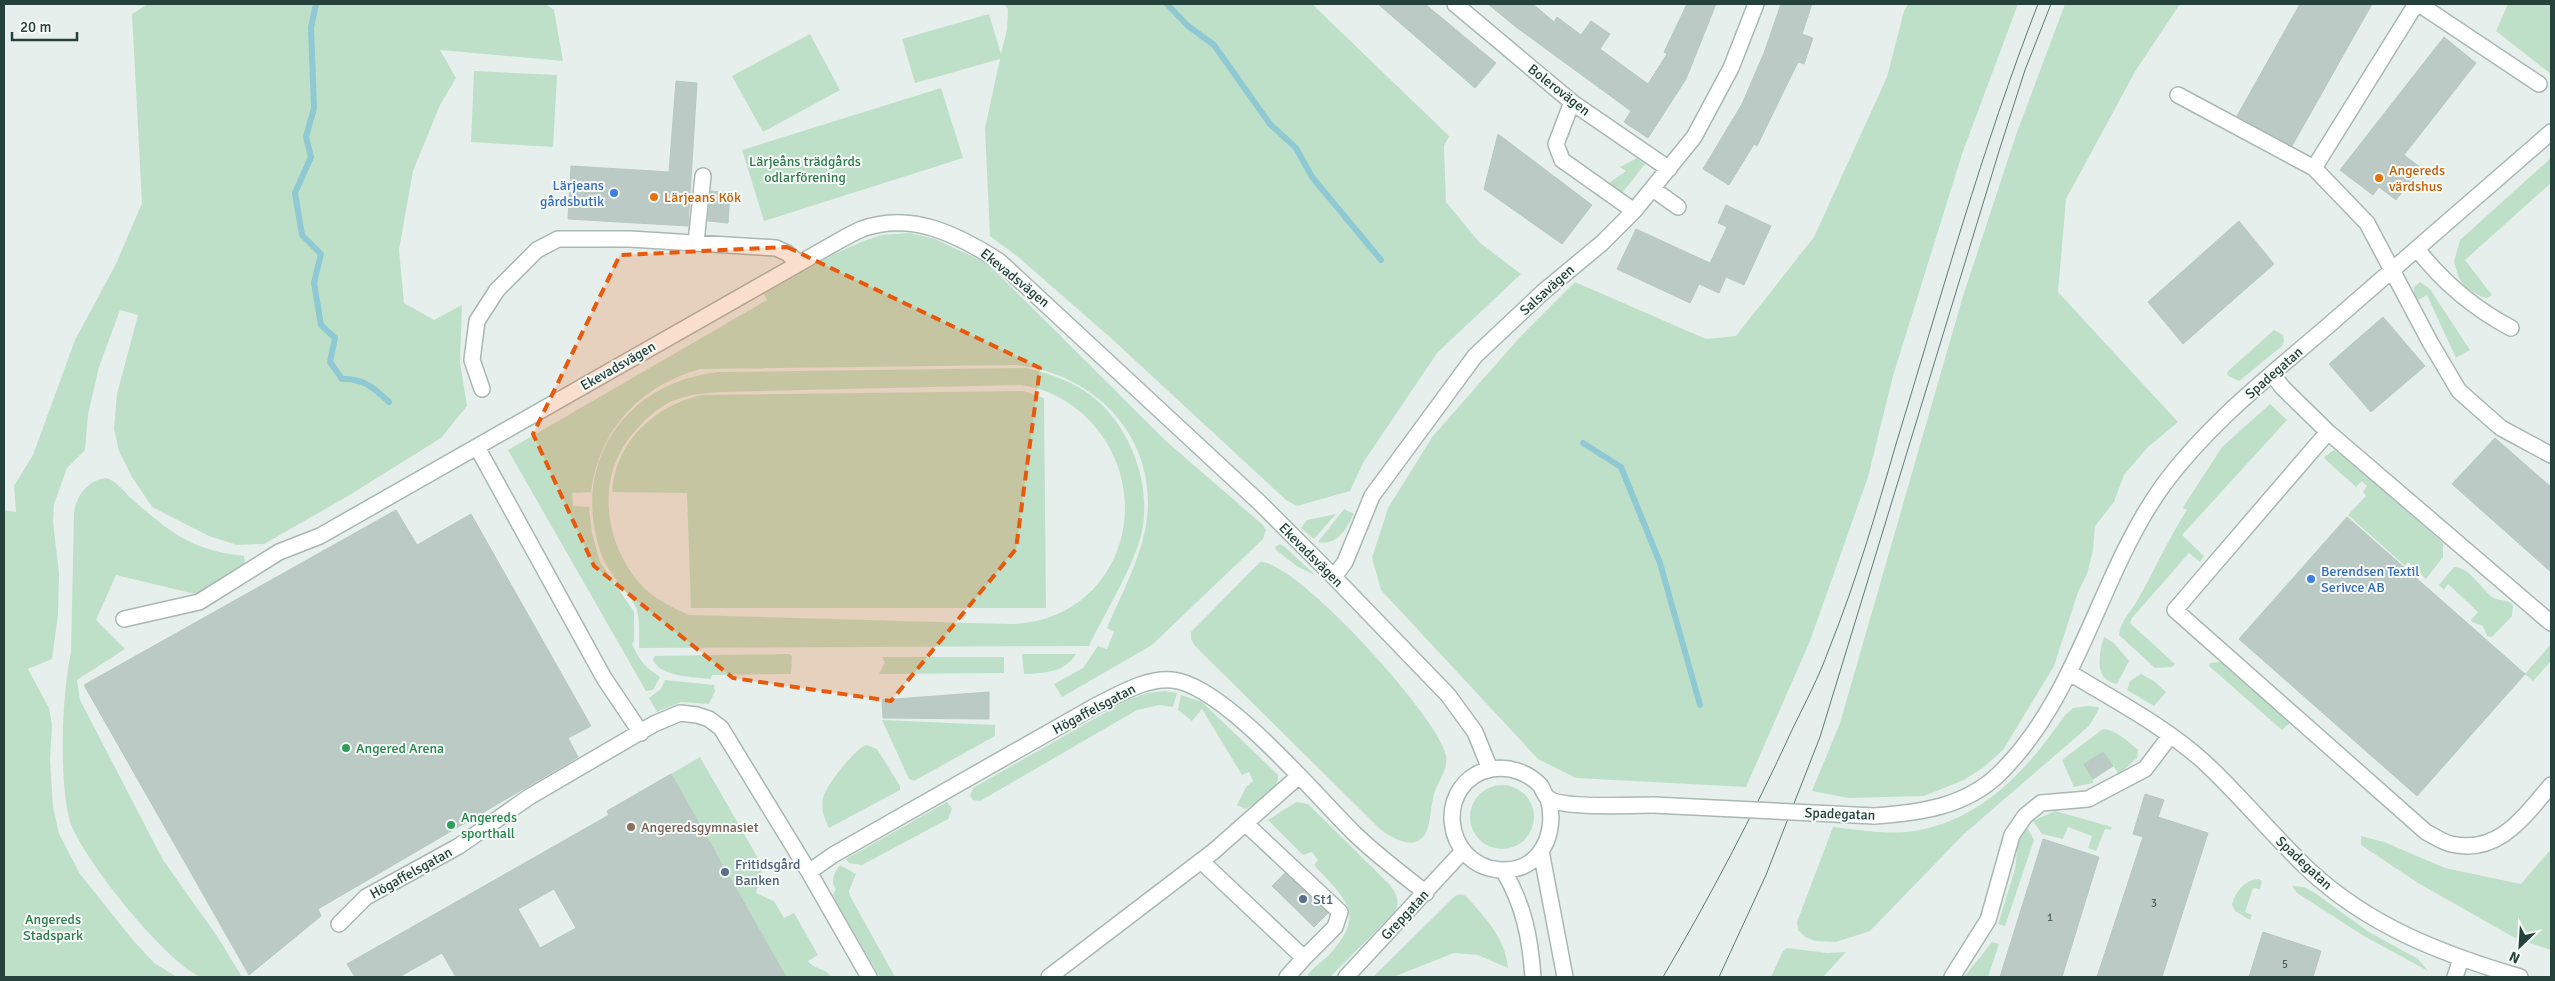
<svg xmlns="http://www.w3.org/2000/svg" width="2555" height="981" font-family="Signika,sans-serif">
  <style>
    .green { fill: #bfe0c8; fill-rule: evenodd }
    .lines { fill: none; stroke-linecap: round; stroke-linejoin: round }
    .stream { stroke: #8ec9d4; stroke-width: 6 }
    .building { fill: #bbcac4; stroke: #b8c9c2; fill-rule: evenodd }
    .minor-casing { stroke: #a8b8b2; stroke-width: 18 }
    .minor { stroke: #fff; stroke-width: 15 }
    .tram { stroke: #5f7d75; stroke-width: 1 }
    .minor-bridge-casing { stroke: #a8b8b2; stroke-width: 18; stroke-linecap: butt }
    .minor-bridge { stroke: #fff; stroke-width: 15 }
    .marked { fill: #e8590c; fill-opacity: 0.2; stroke: #e8590c; stroke-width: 4; stroke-dasharray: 10 6; stroke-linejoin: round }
    .food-dot { fill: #e8710a; stroke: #f7fbf9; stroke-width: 2 }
    .shop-dot { fill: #3f7fe0; stroke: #f7fbf9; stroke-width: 2 }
    .leisure-dot { fill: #2e9e5b; stroke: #f7fbf9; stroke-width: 2 }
    .education-dot { fill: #8d6e63; stroke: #f7fbf9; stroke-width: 2 }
    .service-dot { fill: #5c6f8a; stroke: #f7fbf9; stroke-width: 2 }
    .labels { text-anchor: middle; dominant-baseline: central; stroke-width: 4; stroke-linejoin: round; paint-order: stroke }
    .number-label { font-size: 11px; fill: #4a645c }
    .street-label { font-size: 14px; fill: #24423a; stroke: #f7fbf9 }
    .park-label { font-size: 14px; fill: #2d7a4b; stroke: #f7fbf9 }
    .food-label { font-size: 14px; fill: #c56008; stroke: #f7fbf9; text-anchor: start }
    .shop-label { font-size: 14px; fill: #366cbe; stroke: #f7fbf9; text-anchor: end }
    .leisure-label { font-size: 14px; fill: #27864d; stroke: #f7fbf9; text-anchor: start }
    .education-label { font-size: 14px; fill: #785e54; stroke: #f7fbf9; text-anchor: start }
    .service-label { font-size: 14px; fill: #4e5e75; stroke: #f7fbf9; text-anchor: start }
  </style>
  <rect width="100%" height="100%" fill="#e6efeb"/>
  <path class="green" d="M148 4H546L554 10 563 61 440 50 456 78 440 105 413 171 399 250 404 303 434 320 462 305 460 362 467 406 441 438 348 496 264 544 237 545 209 536 152 507 132 477 119 451 114 429 117 394 138 315 120 310 99 367 88 414 85 450 67 468 54 504 53 522 59 573 58 615 52 659 28 669 49 708 52 725 50 760 53 807 59 834 80 874 132 939 154 963 177 977H4V510L16 512 14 486 33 455 75 340 116 264 142 203 132 14Z
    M1004 4H1312L1449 136 1444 146 1446 202 1480 243 1521 274 1437 353 1363 463 1350 491 1297 506 1286 500 1112 339 1017 256 990 236 985 128 1000 59 915 83 902 39 989 14 1001 54 1007 29 1008 9Z
    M1908 4H2018L1962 154 1893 376 1868 477 1810 641 1746 787 1576 778 1538 759 1381 590 1372 558 1388 508 1433 436 1520 337 1575 282 1706 339 1736 336 1814 237 1887 77 1904 11Z
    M2065 4H2180L2136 70 2066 199 2058 292 2178 422 2148 447 2124 475 2114 502 2095 526 2093 551 2087 574 2078 592 2054 666 2003 750 1984 767 1964 780 1924 796 1848 798 1812 791 1840 723 1963 296 2016 135Z
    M2508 4H2551V74L2496 31Z
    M810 34 840 90 763 132 732 76Z
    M474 71 557 75 553 147 471 142Z
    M941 88 963 158 764 221 742 150Z
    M1637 158 1645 164 1622 193 1609 183 1626 171 1620 167Z
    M2551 158V183L2465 260 2492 295 2487 298 2480 296 2465 287 2459 278 2454 262 2460 240Z
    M910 233 935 239 988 264 1167 442 1263 525 1266 530 1263 539 1152 645 1062 697 1054 684 1083 668 1098 646 1107 649 1114 632 1107 628C1121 595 1140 560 1146 525 1160 440 1096 373 1015 365L701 369C641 385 599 429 591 492L572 493 573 506 589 507 592 533 600 562 634 612V641L632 644C639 660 645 667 660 677L653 690 646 691 508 450 767 300 764 294 834 254 866 240 882 235Z
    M2420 282 2430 289 2470 350 2456 358 2427 295 2414 302V287Z
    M2274 330 2283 335 2284 341 2282 346 2239 381 2228 376 2227 372Z
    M1026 368C1053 374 1083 385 1103 406 1135 438 1152 492 1141 536 1130 574 1106 610 1089 646L639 648C639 636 640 622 637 610 635 600 607 572 602 556 569 466 623 383 718 372ZM1020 385C1046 388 1069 400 1087 418 1163 494 1119 624 1008 624L689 615C673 608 657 600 644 588 603 545 594 475 636 430 647 418 659 406 675 400 691 394 706 393 723 392Z
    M1023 391 1044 398 1046 608H691L687 493 612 492C615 442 655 405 702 395Z
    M2270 404 2287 420 2182 535 2204 556 2200 562 2189 553 2132 618 2130 623 2175 664 2172 667 2155 668 2119 635C2121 620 2130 613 2137 601 2154 571 2168 539 2187 510L2183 508 2185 504 2222 447Z
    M2334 450 2348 459 2443 543V557L2426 579 2408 562 2405 566 2348 515 2366 496 2363 492 2367 486 2362 481 2356 487 2326 460 2324 457Z
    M106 478C117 481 124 492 133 500 171 533 191 550 244 556L245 566 199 595 116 575 96 620 125 649 77 680 80 700 163 860 217 936 242 977C231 977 212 981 201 977 168 965 77 853 69 818 59 777 62 694 71 652L74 512C77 495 88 480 106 478Z
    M1344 509 1354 514C1346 529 1338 546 1318 542Z
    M1336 514 1314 539 1301 528 1307 520Z
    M1280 544 1285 547 1315 575 1298 567 1276 550 1275 547Z
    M1260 562C1296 560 1439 718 1446 755 1449 769 1438 781 1434 794 1431 805 1431 816 1428 827 1421 854 1394 840 1380 829L1195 646 1191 639V632Z
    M2454 567C2469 567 2481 588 2491 596 2498 602 2507 598 2513 605L2512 616 2492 637 2487 636 2483 626 2472 622 2471 620 2478 612 2448 584 2444 590 2439 585Z
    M2104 637 2114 643 2129 661 2117 684C2093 679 2099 654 2104 637Z
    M2551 644V661L2533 681 2525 674Z
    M789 654 792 656 791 674 712 675 711 679C695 677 660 677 653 660L655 656Z
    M1022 654H1076C1065 673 1043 673 1024 674Z
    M882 657H1004V673L879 674 885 662Z
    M2220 662 2290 723 2282 730 2209 666 2210 663Z
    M2141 674 2154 681 2166 692 2154 706 2127 690 2130 681Z
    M665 680 714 685 715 691 709 704 681 702 657 712 649 698 661 689Z
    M1165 691 1177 693 1173 707 1160 705 1137 710 980 801 973 800 970 796 973 788 1127 700 1148 693Z
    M1181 695 1202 702 1278 775C1280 789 1257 803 1245 809L1237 805 1246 787 1253 781 1249 772 1242 775 1202 709 1192 721 1178 710Z
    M2088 706 2098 707 2099 709 2089 726 1964 834 1870 931 1836 942 1815 941 1805 937 1798 930 1797 922 1833 827C1861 830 1892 836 1920 830 1987 816 2028 768 2065 715L2073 708Z
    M882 720 995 725V736L914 781 909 779Z
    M2103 729C2116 730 2129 742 2138 750L2137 758 2119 774 2103 752 2084 764 2093 779V783L2074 787 2062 760Z
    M866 745 877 749 900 786V790L829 828C824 818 821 809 823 798 826 785 854 750 866 745Z
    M700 757 763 867 756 893 774 901 784 918 794 913 818 955 808 961C813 969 826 968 831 977H786L671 774Z
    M1470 817a32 32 0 1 1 64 0a32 32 0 1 1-64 0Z
    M947 802 952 809 948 819 862 865 849 863 846 859Z
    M1296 802 1308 804 1389 884C1397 894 1401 902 1394 913L1330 977H1307C1311 968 1322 962 1329 955 1367 913 1346 900 1314 865L1318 860 1312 852 1303 855 1268 820Z
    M2055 811 2112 827 2111 830 2105 829 2096 851 2088 848 2092 836 2068 827 2063 839 2042 834 2033 821Z
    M2027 827 2034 840 2005 926 1998 924 2015 869 2018 842Z
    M2361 836 2384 842 2445 868 2521 884 2551 849V950L2515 938 2418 883 2361 845Z
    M840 865 856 874 849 891 850 896 895 977H880L837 904 833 894 836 889C830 882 834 872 840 865Z
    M2259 879 2262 881 2260 889 2253 888 2245 912 2252 915 2250 920 2235 911 2232 904C2236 890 2245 880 2259 879Z
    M2292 886 2304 887 2315 893 2369 932 2418 959 2428 971 2364 936 2297 893Z
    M1460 894 1466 896C1486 919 1505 937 1508 968L1478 955 1454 953 1393 977H1373L1455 896Z
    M1992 942 1999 944 1988 977H1964Z
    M1787 948 1827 953 1846 952 1823 977H1771L1783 951Z"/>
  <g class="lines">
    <path class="stream" d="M316 4 311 27 314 108 306 137 311 157 295 193 302 235 321 254 314 283 321 325 335 338 330 362 342 379C363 378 374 388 389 402
      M1167 4 1188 26 1214 45 1270 124 1296 148 1312 177 1381 260
      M1583 443 1621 467 1660 563 1700 705"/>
  </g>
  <path class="building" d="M1378 4H1425L1496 63 1475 88Z
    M1488 4H1533L1554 22 1557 17 1581 35 1591 21 1610 34 1600 49 1648 84 1667 54 1664 52 1687 4H1716L1686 79 1648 138 1624 122 1631 111 1516 27Z
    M1781 4H1812L1802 34 1813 38 1804 64 1798 62 1757 146 1754 144 1729 185 1703 169 1742 104 1764 53Z
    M2300 4H2372L2292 146 2237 116Z
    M2444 37 2476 63 2404 155 2421 168 2396 200 2379 187 2373 195 2340 170Z
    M676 81 697 83 688 226 568 219 571 166 669 172Z
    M1498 134 1592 205 1562 244 1484 189Z
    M711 191 730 193 728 223 708 221Z
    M1726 205 1771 226 1744 285 1726 277 1719 293 1699 284 1690 303 1617 269 1636 229 1710 263 1727 227 1718 223Z
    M2239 221 2274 264 2183 344 2148 302Z
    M2383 317 2425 366 2371 412 2329 364Z
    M2495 438 2551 487V572L2452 484Z
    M396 510 417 545 471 514 591 726 568 738 578 757 318 909 321 916 249 975 84 685Z
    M2347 517 2525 674 2417 796 2239 639Z
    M989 692V719L883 718 882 700Z
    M2103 752 2113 766 2093 779 2084 764Z
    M671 774 786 977H456L442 953 399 977H355L347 964 609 815 607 811ZM554 889 576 928 540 948 518 909Z
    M2145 794 2164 800 2158 817 2208 833 2162 977H2097L2143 837 2133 834Z
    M2043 839 2099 857 2062 977H2000Z
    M1285 873 1328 913 1314 927 1272 886Z
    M2263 932 2321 951 2313 977H2249Z"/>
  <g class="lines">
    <defs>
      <path id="minor" d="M1455 4 1573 103 1669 169
        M2416 4 2314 168 2367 223 2430 342 2459 391 2501 428 2551 455
        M2419 4 2539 84
        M2178 95 2314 168
        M1572 102 1556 144 1562 160 1634 211
        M1653 189 1678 207
        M696 242 703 176
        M2417 249C2442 281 2475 309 2511 328
        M2272 374 2283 388 2328 432 2551 623
        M482 389 472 360 477 321 497 290 537 250 558 239H630L776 248 787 253 799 263
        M2328 432 2175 610 2426 832C2434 836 2442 842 2451 844 2498 855 2524 817 2551 785
        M477 447 604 678 641 733
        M1334 577 1345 562 1372 496 1475 356 1543 292 1602 243 1634 211 1694 137 1731 68 1756 4
        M124 619 199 602 279 552 320 536 828 247C839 241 850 234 862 229 912 211 958 235 999 261L1260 503 1334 577 1448 695 1475 732 1490 769
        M2070 673C2114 700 2164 726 2203 761 2240 795 2272 835 2309 870 2369 926 2442 954 2520 977
        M1548 798C1558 832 1541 872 1501 870 1441 866 1434 780 1492 769 1509 766 1527 772 1540 785 1543 789 1544 795 1548 798 1561 809 1633 805 1653 805
        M1874 816C1919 813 1965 807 1999 774 2081 693 2098 575 2164 484 2209 423 2271 375 2329 325 2403 261 2477 196 2551 132
        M1541 851 1565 977
        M1201 861 1304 958 1335 927 1340 912 1246 824
        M1503 870C1524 905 1530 937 1533 977
        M809 872 833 855 1097 705C1120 694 1145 678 1172 680 1223 684 1317 797 1356 835 1378 856 1402 874 1426 893
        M339 924 366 897 459 846 529 797 654 724 680 713 697 715 709 719 721 728 809 872 869 977
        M1049 977 1214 851 1299 776
        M1287 977 1304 958
        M1346 977 1463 851
        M1952 977 1988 920 2012 835 2025 816 2041 803 2088 799 2145 769 2170 736
        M2455 977 2461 959"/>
    </defs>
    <use href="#minor" class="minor-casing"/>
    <use href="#minor" class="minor"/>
    <path class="tram" d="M1663 977C1710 897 1753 815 1792 730 1805 703 1819 677 1829 649 1856 582 1876 513 1896 444 1941 297 1982 148 2038 4
      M1719 977 1766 875 1820 737 2000 148 2025 70 2051 4"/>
    <defs>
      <path id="minor-bridge" d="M1653 805 1874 816"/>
    </defs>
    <use href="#minor-bridge" class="minor-bridge-casing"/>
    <use href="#minor-bridge" class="minor-bridge"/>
  </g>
  <path class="marked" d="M787 247 1040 368 1016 549 891 701 733 678 594 566 533 434 620 255Z"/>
  <g class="food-dot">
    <circle cx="2379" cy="178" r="5"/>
    <circle cx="654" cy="197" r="5"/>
  </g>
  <g class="shop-dot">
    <circle cx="614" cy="193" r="5"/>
    <circle cx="2311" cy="579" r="5"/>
  </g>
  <g class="leisure-dot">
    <circle cx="346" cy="748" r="5"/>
    <circle cx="451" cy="825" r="5"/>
  </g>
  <circle class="education-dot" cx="631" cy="827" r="5"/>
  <g class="service-dot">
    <circle cx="725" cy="872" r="5"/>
    <circle cx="1303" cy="899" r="5"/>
  </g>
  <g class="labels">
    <g class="number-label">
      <text x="2154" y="903">3</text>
      <text x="2050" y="917">1</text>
      <text x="2285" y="964">5</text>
    </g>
    <g class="street-label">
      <text transform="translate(1559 90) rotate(38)">Bolerovägen</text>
      <text transform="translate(1015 278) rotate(39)">Ekevadsvägen</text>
      <text transform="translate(1547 290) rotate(-42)">Salsavägen</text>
      <text transform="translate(618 366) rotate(-30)">Ekevadsvägen</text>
      <text transform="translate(2274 373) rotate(-41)">Spadegatan</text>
      <text transform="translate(1311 555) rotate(45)">Ekevadsvägen</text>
      <text transform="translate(1094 709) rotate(-28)">Högaffelsgatan</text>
      <text transform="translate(1840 814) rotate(2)">Spadegatan</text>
      <text transform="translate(2304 863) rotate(43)">Spadegatan</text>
      <text transform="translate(411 873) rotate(-29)">Högaffelsgatan</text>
      <text transform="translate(1405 915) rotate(-47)">Grepgatan</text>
    </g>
    <g class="park-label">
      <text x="805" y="161">Lärjeåns trädgårds<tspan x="805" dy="16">odlarförening</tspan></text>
      <text x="53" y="919">Angereds<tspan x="53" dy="16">Stadspark</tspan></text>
    </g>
    <g class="food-label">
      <text x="2389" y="170">Angereds<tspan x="2389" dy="16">värdshus</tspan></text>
      <text x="664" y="197">Lärjeans Kök</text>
    </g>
    <g class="shop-label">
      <text x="604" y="185">Lärjeans<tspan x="604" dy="16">gårdsbutik</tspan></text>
      <text x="2321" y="571" text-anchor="start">Berendsen Textil<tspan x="2321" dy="16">Serivce AB</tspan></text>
    </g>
    <g class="leisure-label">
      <text x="356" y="748">Angered Arena</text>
      <text x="461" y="817">Angereds<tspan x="461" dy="16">sporthall</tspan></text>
    </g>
    <g class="education-label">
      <text x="641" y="827">Angeredsgymnasiet</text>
    </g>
    <g class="service-label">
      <text x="735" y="864">Fritidsgård<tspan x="735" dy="16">Banken</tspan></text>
      <text x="1313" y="899">St1</text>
    </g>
  </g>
  <rect width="2555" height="981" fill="none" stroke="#24423a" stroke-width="10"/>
  <g transform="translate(2520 946) rotate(205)" stroke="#f7fbf9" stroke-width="4" paint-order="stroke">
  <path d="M0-4L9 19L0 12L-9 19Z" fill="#24423a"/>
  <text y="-8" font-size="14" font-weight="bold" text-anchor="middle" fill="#24423a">N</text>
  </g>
  <path d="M12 32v8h65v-8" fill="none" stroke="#24423a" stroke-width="2.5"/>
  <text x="20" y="32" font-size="15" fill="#24423a" stroke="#f7fbf9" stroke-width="4" paint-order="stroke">20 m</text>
</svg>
